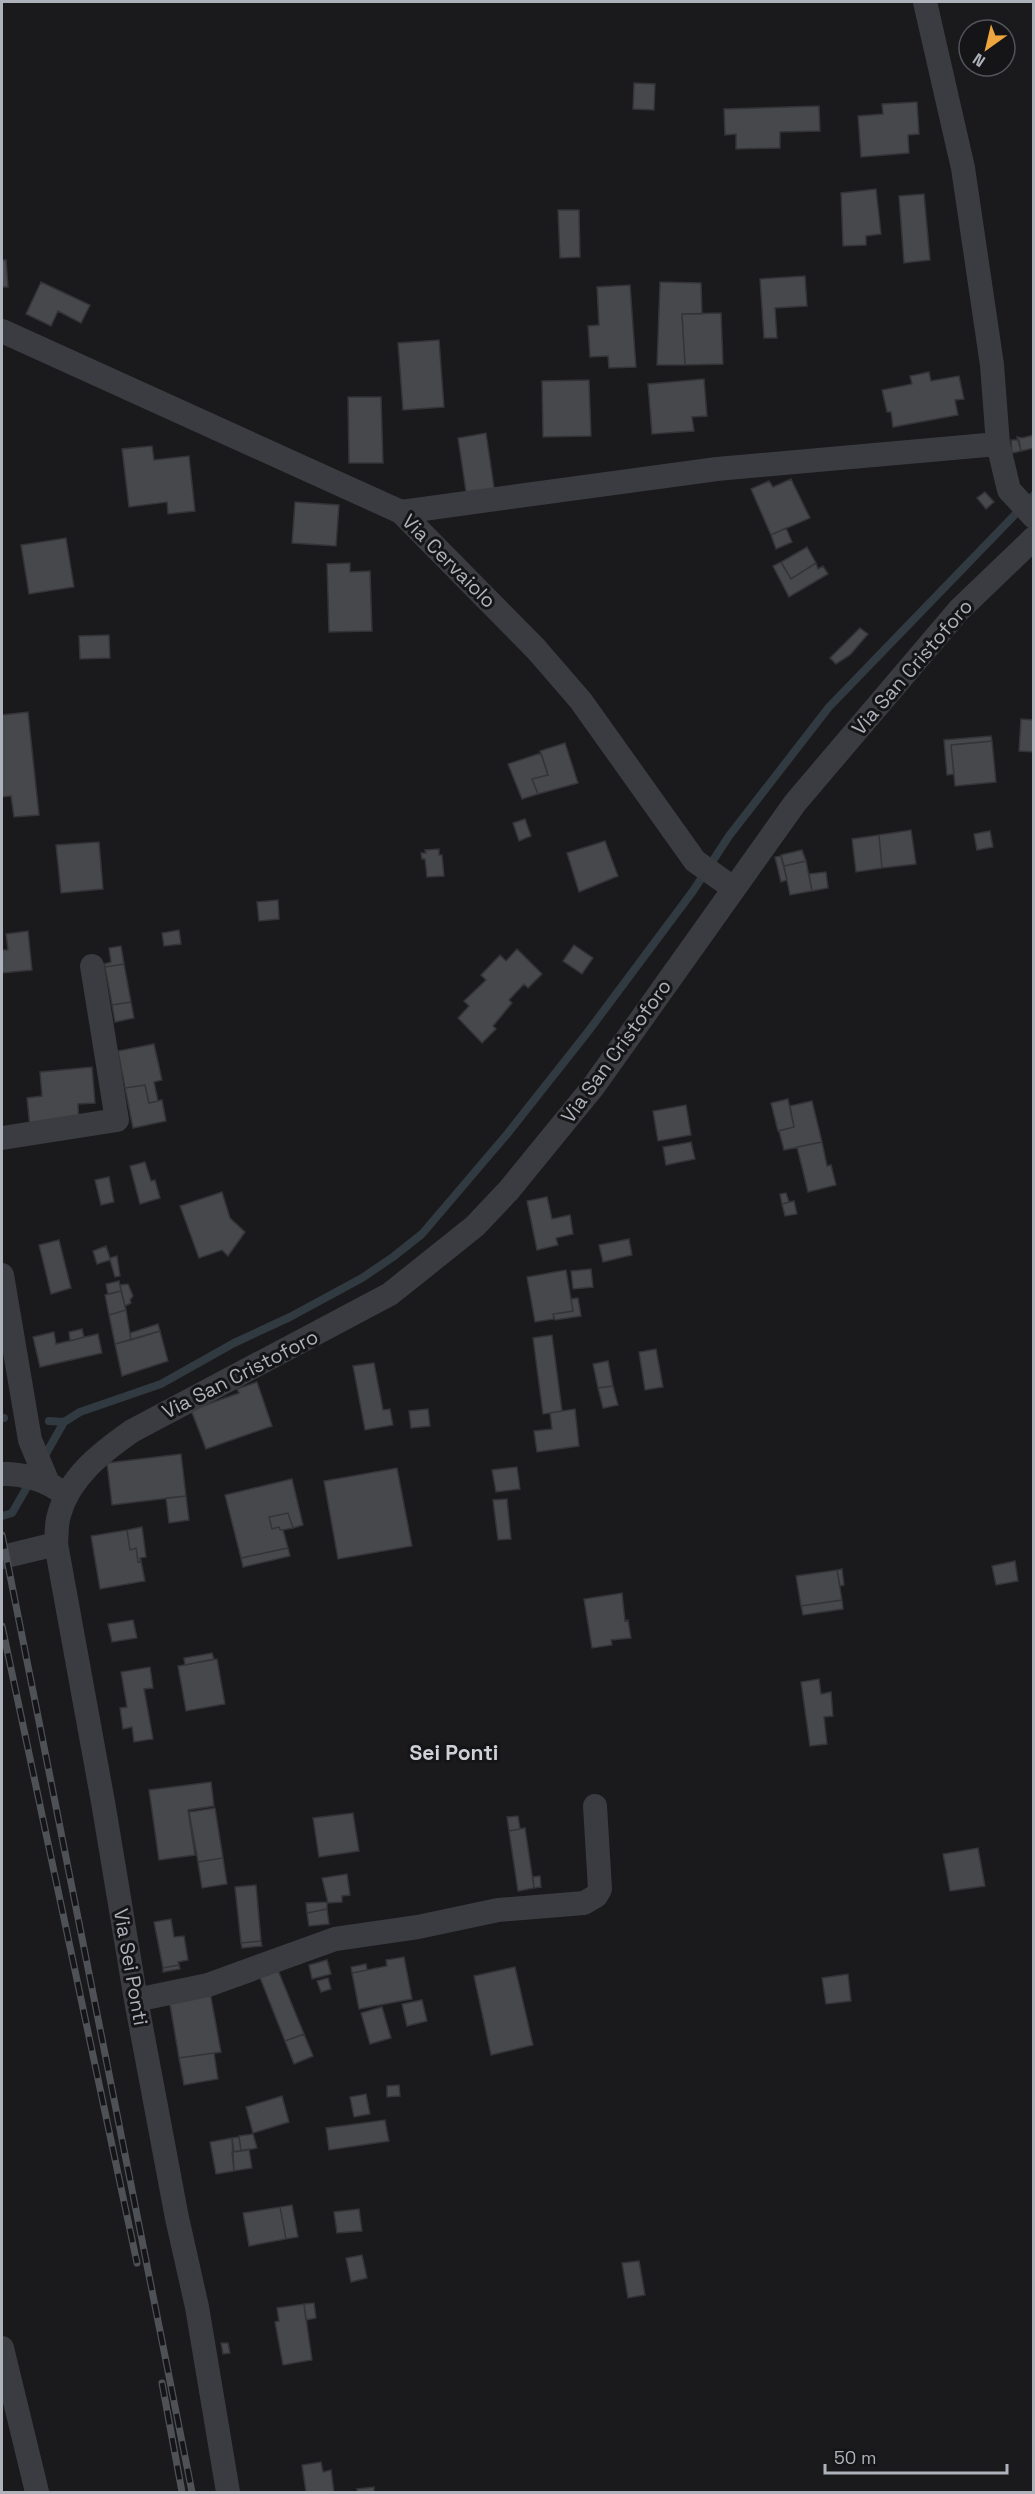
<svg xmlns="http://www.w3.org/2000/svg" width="1035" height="2494" font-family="'Space Grotesk',sans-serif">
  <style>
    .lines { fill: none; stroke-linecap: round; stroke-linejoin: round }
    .stream { stroke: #303a40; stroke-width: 8 }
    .building { fill: #47484c; stroke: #343438; stroke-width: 1.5 }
    .minor { stroke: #3b3c41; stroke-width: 24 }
    .rail-casing { stroke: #4e5156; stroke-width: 7 }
    .rail { stroke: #151517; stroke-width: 4.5; stroke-dasharray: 14; stroke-linecap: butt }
    .labels { text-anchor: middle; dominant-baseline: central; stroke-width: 6; stroke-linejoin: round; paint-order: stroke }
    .street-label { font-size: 20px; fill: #adb2bb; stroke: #151517 }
    .neighbourhood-label { font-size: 21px; font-weight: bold; fill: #ced1d7; stroke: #151517 }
  </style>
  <rect width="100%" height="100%" fill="#1a1a1c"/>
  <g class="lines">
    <path class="stream" d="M2 1418H4
      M49 1421 64 1422
      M43 1459 64 1422 80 1412 161 1384 234 1343 290 1317 362 1278 393 1257 422 1234 508 1133 587 1033 693 891 729 836 829 707 1034 495
      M2 1516 12 1513 30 1482"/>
  </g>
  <path class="building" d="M634 83 655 84 654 110 633 109Z
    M917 102 919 134 908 135 909 153 861 157 858 116 883 114 882 104Z
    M819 106 820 131 780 132V148L736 149V134L725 135 724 109Z
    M876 189 881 234 866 236V245L843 246 841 193Z
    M924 194 930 260 904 263 899 196Z
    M558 210H579L580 257 560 258Z
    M2 260H6L8 287H2Z
    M805 276 807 306 775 308 777 338H764L760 279Z
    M41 282 90 305 81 323 58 311 51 326 26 314Z
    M660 282 701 283 702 314H682L685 365H657Z
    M630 285 636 367 609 368 608 356 590 357 588 326 599 325 597 287Z
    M721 313 723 364 685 365 682 314Z
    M439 340 444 407 403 410 398 343Z
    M929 372 931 381 959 376 964 399 955 400 958 415 893 427 891 412H887L882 390 912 384 910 376Z
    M704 379 707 416 692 417 694 431 652 434 648 384Z
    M589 380 591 436 543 437 542 381Z
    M348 397H381L383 463H349Z
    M486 433 495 494 467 498 458 438Z
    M1034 435V448L1021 451 1017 437 1022 438Z
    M1011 440H1019L1021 451 1012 453Z
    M152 446 154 460 189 456 195 511 168 514 167 502 129 507 122 449Z
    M791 479 810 518 771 535 751 489 769 481 773 487Z
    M985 492 994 502 986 509 977 498Z
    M295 502 339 505 336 546 292 543Z
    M786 528 792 542 776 549 771 535Z
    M66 538 74 587 29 594 21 545Z
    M807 547 816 563 791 579 781 562Z
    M781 562 791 579 816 563 818 569 823 566 828 574 789 597 773 566Z
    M350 563V572L370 571 372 631 329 632 327 564Z
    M860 628 868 634 850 655 836 664 830 658Z
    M109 635 110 658 80 659 79 636Z
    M28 712 39 815 14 817 11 796 2 797V715Z
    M1021 719 1034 720V752L1019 751Z
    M991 736 992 741 951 745 954 774 947 775 944 740Z
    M992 741 996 782 955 786 951 745Z
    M565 743 578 783 538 794 532 779 548 775 540 751Z
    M541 753 548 775 532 779 538 794 522 799 508 764Z
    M525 819 531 836 519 841 513 823Z
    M911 830 916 864 882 868 879 835Z
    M990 831 993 847 977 850 974 834Z
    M879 835 882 868 856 872 852 839Z
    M605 841 618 876 579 892 567 853Z
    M605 841 618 876 579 892 567 853Z
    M99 842 103 889 61 893 56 845Z
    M439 849V855H442L444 876 427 877 425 859H422L421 853H426L425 850Z
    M802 850 806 861 784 866 781 855Z
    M781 856 787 880 781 882 775 857Z
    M806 861 812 891 790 895 784 866Z
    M826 872 828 888 812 891 809 874Z
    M278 900 279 919 259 921 257 902Z
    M179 930 181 944 164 946 162 933Z
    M28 931 32 970 2 973V950H8L6 934Z
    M574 945 593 958 582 974 563 961Z
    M121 946 124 964 105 967 104 964 111 962 109 948Z
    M517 949 542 974 528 988 524 984 509 1000 512 1003 493 1026 496 1029 482 1043 458 1018 469 1006 464 1001 486 980 481 975 500 955 506 961Z
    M124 964 131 1002 112 1005 105 967Z
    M131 1002 134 1018 115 1022 112 1005Z
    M154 1044 162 1080 154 1082 158 1101 149 1103 145 1085 125 1088 118 1051Z
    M92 1067 95 1103 78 1104 79 1124 30 1128 27 1098 42 1096 40 1072Z
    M145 1085 149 1103 162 1100 166 1121 133 1128 125 1088Z
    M788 1099 794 1127 778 1131 771 1103Z
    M812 1101 822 1142 784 1150 779 1131 794 1127 790 1106Z
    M686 1105 691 1135 658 1141 653 1111Z
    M691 1142 695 1159 666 1165 663 1147Z
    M822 1142 827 1166 831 1165 836 1185 808 1192 797 1147Z
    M145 1162 151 1181 155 1180 160 1198 140 1204 130 1166Z
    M109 1177 114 1202 101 1205 95 1180Z
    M222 1192 230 1218 245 1232 228 1256 222 1250 199 1258 180 1206Z
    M786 1193 789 1202 782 1204 780 1194Z
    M547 1197 552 1219 570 1215 573 1234 556 1238 558 1245 537 1250 527 1201Z
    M794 1201 797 1214 785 1216 782 1204Z
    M629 1239 632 1255 603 1262 599 1245Z
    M59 1240 71 1288 51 1294 39 1245Z
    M106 1246 110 1258 117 1256 120 1276 115 1277 110 1260 97 1264 93 1251Z
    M591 1269 593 1287 573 1289 571 1271Z
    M566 1270 573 1311 553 1314 554 1319 535 1322 527 1277Z
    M119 1281 121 1291 108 1294 106 1284Z
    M128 1284 133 1296 130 1300 131 1303 125 1306 120 1285Z
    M121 1291 126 1310 109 1315 105 1295Z
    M578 1298 581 1316 555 1320 553 1314 573 1311 571 1299Z
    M126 1310 131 1340 115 1344 109 1315Z
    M158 1324 160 1331 131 1340 130 1333Z
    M82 1329 84 1337 70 1341 69 1332Z
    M160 1331 168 1361 122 1376 115 1344Z
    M54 1332 56 1344 98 1334 102 1353 40 1367 33 1337Z
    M552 1335 562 1411 543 1414 533 1338Z
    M656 1349 663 1387 645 1390 639 1352Z
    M608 1361 613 1386 598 1388 593 1364Z
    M374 1363 383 1410 390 1409 393 1425 365 1430 353 1366Z
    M257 1382 272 1426 206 1449 191 1410 239 1393 237 1389Z
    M613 1386 618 1405 603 1408 598 1388Z
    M428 1409 430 1426 411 1428 409 1411Z
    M575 1409 579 1446 537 1452 534 1431 552 1429 550 1413Z
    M181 1454 186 1496 112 1505 107 1463Z
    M517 1467 520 1489 496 1492 492 1470Z
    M397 1468 412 1546 338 1559 324 1481Z
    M292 1479 303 1525 293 1528 288 1513 269 1517 272 1529 279 1527 280 1530H283L288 1548 241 1558 225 1495Z
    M186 1496 189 1520 169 1523 166 1498Z
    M507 1499 511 1539 498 1540 493 1500Z
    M288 1513 293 1528 283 1530H280L279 1527 272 1529 269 1517Z
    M142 1527 146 1557 140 1558 141 1561 138 1562 136 1548 130 1550 127 1530Z
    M127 1530 130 1550 136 1548 138 1562 141 1561 145 1581 100 1589 91 1536Z
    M288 1548 290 1556 243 1567 241 1558Z
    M1015 1561 1018 1581 996 1585 992 1566Z
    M842 1569 844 1585 840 1586 837 1570Z
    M837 1570 842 1600 801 1606 796 1576Z
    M622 1593 625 1621 628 1620 631 1638 611 1640 612 1645 592 1648 584 1599Z
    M842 1600 843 1609 803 1615 801 1606Z
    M133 1620 137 1638 112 1642 108 1624Z
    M212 1653 214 1659 185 1665 184 1658Z
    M217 1659 225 1704 186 1711 178 1666Z
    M150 1667 153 1688 144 1689 153 1739 134 1742 132 1727 123 1729 120 1708 127 1707 121 1672Z
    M819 1679 821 1694 831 1692 833 1716 824 1717 827 1744 810 1746 801 1682Z
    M211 1782 214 1806 188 1810 195 1855 159 1860 149 1790Z
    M215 1808 223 1858 198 1862 189 1812Z
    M353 1813 359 1851 319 1857 313 1818Z
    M518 1816 520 1829 509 1831 507 1817Z
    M525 1828 534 1888 518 1891 509 1831Z
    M978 1848 985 1886 950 1891 943 1854Z
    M223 1858 227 1884 202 1888 198 1862Z
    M347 1874 350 1895 342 1896V1902L328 1903 322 1878Z
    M540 1876 541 1887 534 1888 533 1877Z
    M256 1885 261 1941 241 1943 235 1887Z
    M327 1902V1909L307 1913 306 1903Z
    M327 1909 329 1924 309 1926 307 1913Z
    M171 1919 174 1937 184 1936 188 1960 178 1962 179 1965 163 1968 154 1922Z
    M261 1941 262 1946 242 1948 241 1943Z
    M404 1957 412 1999 359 2009 352 1973 387 1966 386 1960Z
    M327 1960 331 1974 312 1979 309 1965Z
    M275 1963 304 2034 285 2041 257 1970Z
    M366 1964 367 1970 352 1973 351 1967Z
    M179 1965 180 1969 163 1972V1968Z
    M515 1967 533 2045 491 2055 474 1976Z
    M848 1974 851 2001 826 2004 822 1978Z
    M328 1978 331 1989 321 1992 317 1981Z
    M210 1992 221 2052 179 2058 169 1999Z
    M422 2000 427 2021 407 2026 402 2004Z
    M382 2007 391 2038 370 2044 361 2013Z
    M304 2034 313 2056 294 2064 285 2041Z
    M214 2053 218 2079 184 2085 179 2058Z
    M399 2085 400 2096 387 2097V2086Z
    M366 2094 370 2114 354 2117 350 2097Z
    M282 2096 289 2122 253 2133 246 2107Z
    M385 2120 389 2141 329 2150 326 2128Z
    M253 2134 257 2148 241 2151 239 2136Z
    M239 2137 241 2151 234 2152 232 2138Z
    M232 2138 234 2171 216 2174 210 2142Z
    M249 2149 252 2168 234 2171 232 2152Z
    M292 2205 298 2237 286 2239 280 2207Z
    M280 2207 286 2239 249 2246 243 2213Z
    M359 2209 362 2231 337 2233 334 2212Z
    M362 2255 367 2278 351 2282 346 2258Z
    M639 2261 645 2295 628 2298 622 2263Z
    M314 2303 316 2318 306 2320 304 2304Z
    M304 2304 312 2360 283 2365 275 2322 279 2321 277 2308Z
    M221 2343H228L230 2353 223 2354Z
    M321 2462 323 2472 331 2470 334 2492H306L302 2465Z
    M374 2487V2492H357V2489Z"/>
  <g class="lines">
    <path class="minor" d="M925 2 963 168 992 365 998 444 1009 490 1034 517
      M2 331 401 512 536 649 581 701 695 861 733 888
      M401 512 717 469 998 444
      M2 1138 117 1120 92 966
      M2 1275 30 1440 48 1483
      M2 1474C19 1473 43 1479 57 1489
      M2 1557 56 1544
      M136 2000 208 1985 335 1939 418 1927 498 1910 584 1903 596 1896 600 1889 595 1806
      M2 2348 37 2492
      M228 2492 197 2307 177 2218 136 2000 103 1802 56 1544C57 1535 56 1524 59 1515 69 1477 102 1452 132 1431L390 1294 475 1226 509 1190 593 1087 795 803 959 610 1034 538"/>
    <defs>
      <path id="rail" d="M2 1535 192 2492
        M2 1626 137 2263
        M162 2383 182 2492"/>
    </defs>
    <use href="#rail" class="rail-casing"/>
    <use href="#rail" class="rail"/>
  </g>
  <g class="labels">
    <g class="street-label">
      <text transform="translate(449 561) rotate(45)">Via Cervaiolo</text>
      <text transform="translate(912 667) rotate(-49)">Via San Cristoforo</text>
      <text transform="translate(616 1051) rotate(-54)">Via San Cristoforo</text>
      <text transform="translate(240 1374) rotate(-27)">Via San Cristoforo</text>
      <text transform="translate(131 1967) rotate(80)">Via Sei Ponti</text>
    </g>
    <g class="neighbourhood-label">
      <text x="454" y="1752">Sei Ponti</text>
    </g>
  </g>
  <rect width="1035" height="2494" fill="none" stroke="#adb2bb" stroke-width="6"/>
  <g transform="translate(987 48) rotate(214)"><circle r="28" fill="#151517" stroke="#525459" stroke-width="1.5"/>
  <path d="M0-4.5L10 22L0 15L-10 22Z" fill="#f0a63f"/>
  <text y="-9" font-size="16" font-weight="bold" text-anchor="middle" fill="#adb2bb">N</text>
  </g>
  <path d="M825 2464v9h182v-9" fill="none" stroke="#adb2bb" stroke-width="3"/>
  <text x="834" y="2464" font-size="18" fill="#adb2bb" stroke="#151517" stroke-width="4.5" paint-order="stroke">50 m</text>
</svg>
